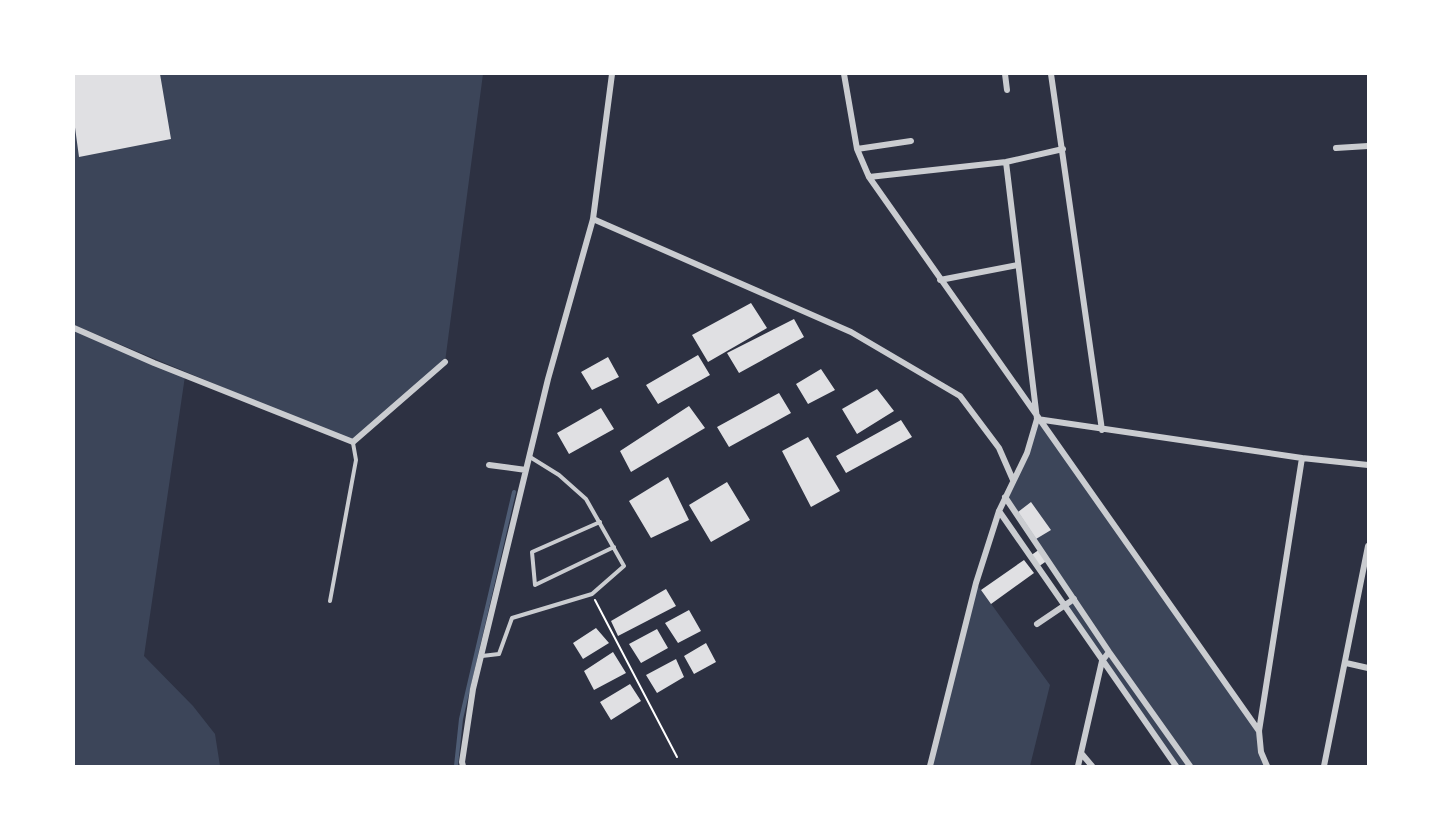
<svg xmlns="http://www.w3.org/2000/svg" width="1442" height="840" font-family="'Space Grotesk',sans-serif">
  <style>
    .green { fill: #3c4559 }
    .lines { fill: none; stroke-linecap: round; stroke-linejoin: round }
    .stream { stroke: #4f5d75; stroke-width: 4 }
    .building { fill: #e0e0e3 }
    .path { stroke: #fff; stroke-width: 2 }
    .service { stroke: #caccd0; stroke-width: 4 }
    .minor { stroke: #caccd0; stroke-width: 6 }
  </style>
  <rect width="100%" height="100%" fill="#2d3142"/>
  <path class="green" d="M74 74H483L445 362 353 442 74 325Z
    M74 328 185 376 144 656 193 706 215 734 220 766H74Z
    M1037 419 1259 731 1267 766H1176L1064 606 1074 599 1005 497 1012 484Z
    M976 583 1050 685 1030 766H930Z"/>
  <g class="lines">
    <path class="stream" d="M456 766 461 719 514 492"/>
  </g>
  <path class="building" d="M74 74H160L171 139 79 157 74 120Z
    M751 303 767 328 708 362 692 335Z
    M794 319 804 337 739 373 727 353Z
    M698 355 710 375 658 404 646 385Z
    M608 357 619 377 592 390 581 372Z
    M821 369 835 390 808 404 796 384Z
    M877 389 894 411 857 434 842 409Z
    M779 393 791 413 729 447 717 427Z
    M689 406 705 428 631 472 620 451Z
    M601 408 614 429 569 454 557 433Z
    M901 420 912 437 846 473 836 456Z
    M808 437 840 491 811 507 782 451Z
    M668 477 689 520 651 538 629 501Z
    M727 482 750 520 711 542 689 505Z
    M1031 502 1051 530 1036 539 1018 512Z
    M1040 549 1048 560 1038 567 1030 556Z
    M1024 560 1034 573 991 604 981 590Z
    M666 589 676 606 618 636 611 621Z
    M689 610 701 631 678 643 665 623Z
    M596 628 609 643 583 659 573 643Z
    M657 629 668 648 641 663 629 644Z
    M706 643 716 662 694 674 684 656Z
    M613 652 626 673 594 690 584 671Z
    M676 659 684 677 657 693 646 675Z
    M630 684 641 701 611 720 600 702Z"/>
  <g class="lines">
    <path class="path" d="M595 600 677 757"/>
    <path class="service" d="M600 522 532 552 535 585 614 547
      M330 601 356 460 353 443
      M482 656 499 654 512 618 592 594 624 566 586 499 559 475 530 457"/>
    <path class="minor" d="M844 74 857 149 869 177 1259 731
      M1005 74 1007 90
      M1051 74 1102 430
      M1336 148 1368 146
      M857 149 911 141
      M869 177 1006 162 1063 149
      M593 219 851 332 960 396 999 448 1013 480
      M940 280 1018 265
      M74 328 154 363 353 442 445 362
      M1037 419 1302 458 1368 465
      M489 465 526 470
      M1005 497 1109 652 1190 766
      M999 511 1176 766
      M1037 624 1074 599
      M1346 663 1368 668
      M1081 753 1092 766
      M463 766 462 762 473 689 548 379 593 219 612 74
      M930 766 976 583 999 511 1027 453 1037 419 1006 162
      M1078 766 1102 661 1109 652
      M1267 766 1261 752 1259 731 1302 458
      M1324 766 1368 546"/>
  </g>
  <rect width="1442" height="840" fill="none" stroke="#ffffff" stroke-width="150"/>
</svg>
